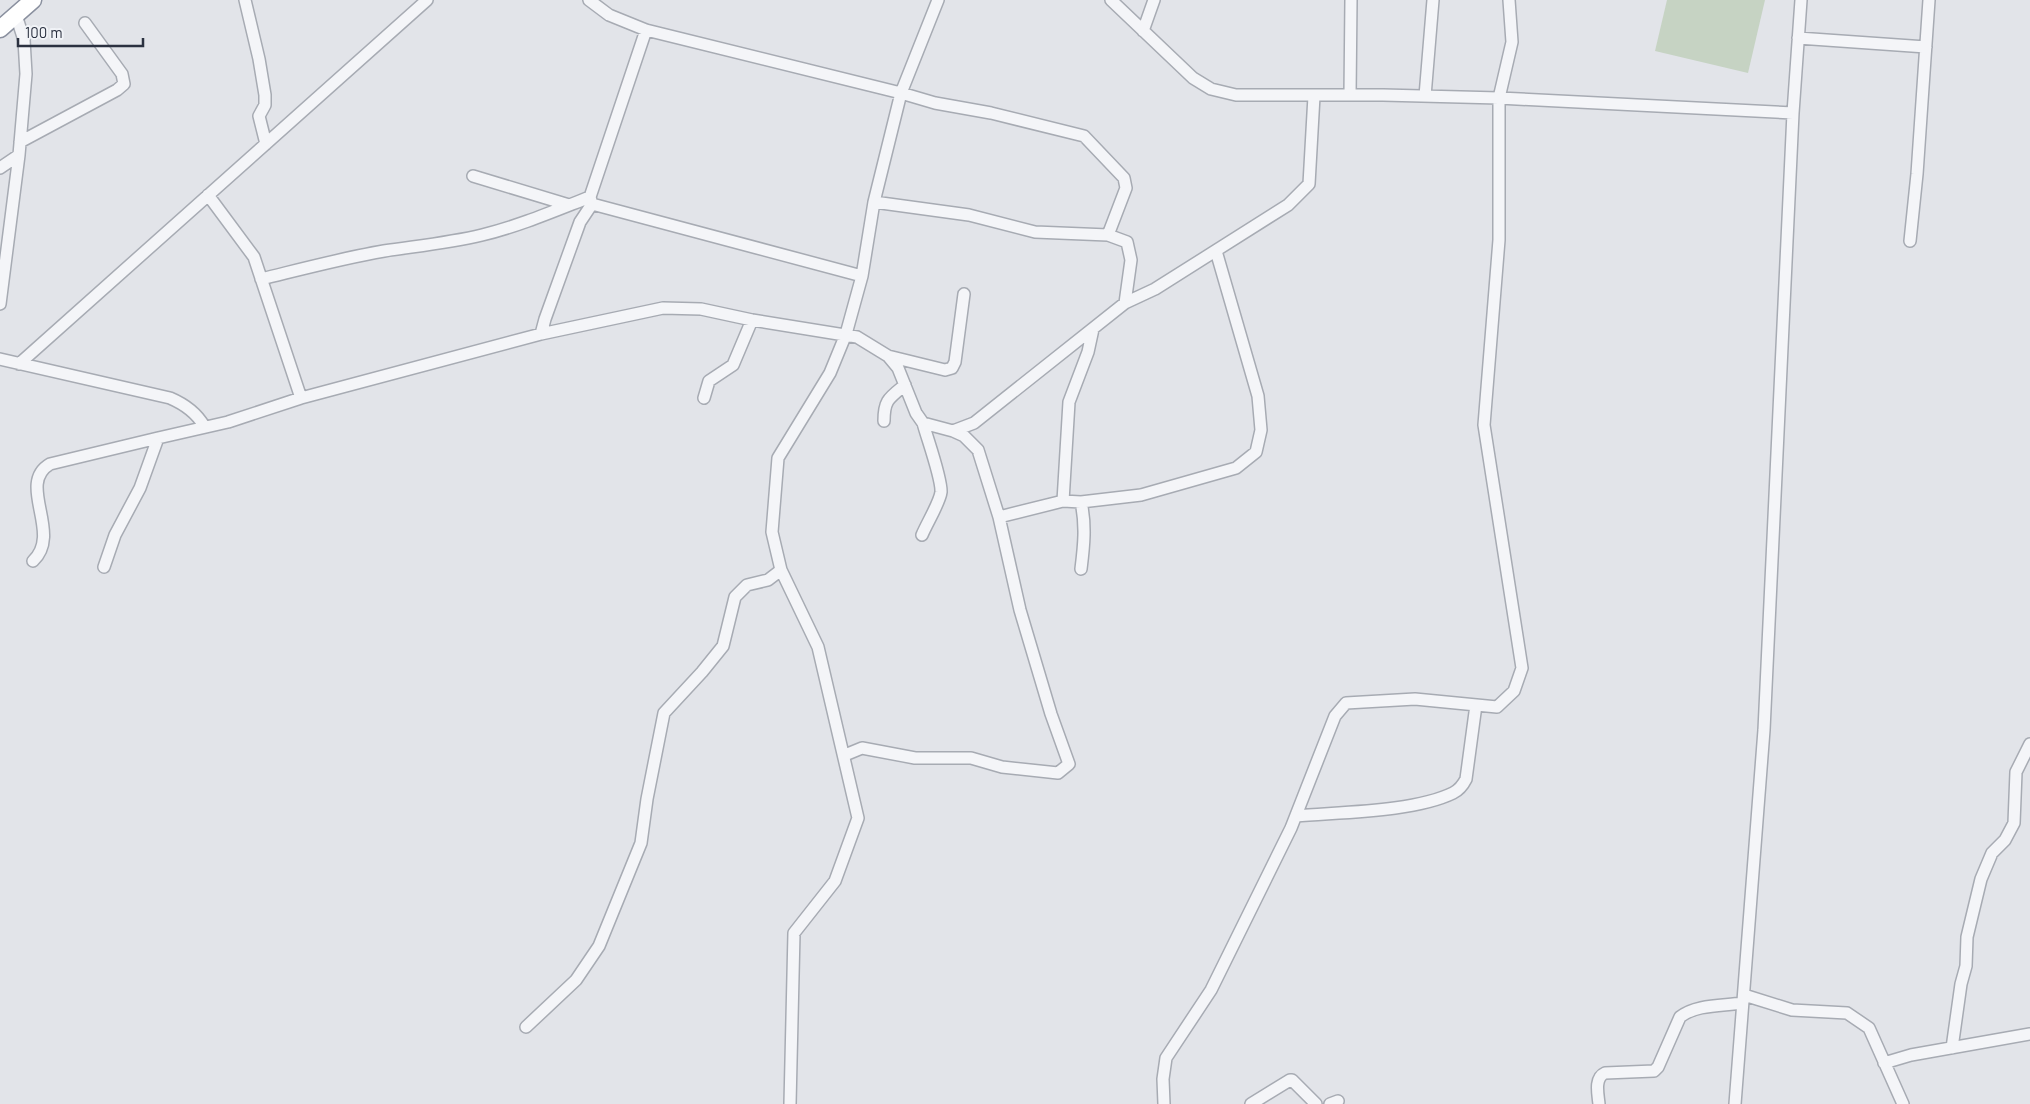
<svg xmlns="http://www.w3.org/2000/svg" width="2030" height="1104" font-family="Barlow,sans-serif">
  <style>
    .green { fill: #c6d3c3 }
    .lines { fill: none; stroke-linecap: round; stroke-linejoin: round }
    .minor-casing { stroke: #a7abb3; stroke-width: 14 }
    .highway-casing { stroke: #8a909f; stroke-width: 19 }
    .minor { stroke: #f4f5f8; stroke-width: 11 }
    .highway { stroke: #fff; stroke-width: 16 }
  </style>
  <rect width="100%" height="100%" fill="#e2e4e9"/>
  <path class="green" d="M1667 0H1765L1748 73 1655 51Z"/>
  <g class="lines">
    <defs>
      <path id="minor" d="M245 0 259 59 265 95V105L259 116 266 144
        M589 0 609 15 646 30 901 93 935 103 991 113 1084 136 1124 178 1126 188 1108 235
        M1111 0 1193 78 1211 89 1236 95H1383L1499 98 1793 113
        M646 30 590 197 592 204 862 276
        M1143 31 1154 0
        M1798 38 1926 47
        M1350 95 1351 0
        M1425 96 1433 0
        M20 142 117 90 124 84 122 74 85 23
        M0 168 19 155
        M473 176 569 205
        M208 195 254 257 301 398
        M874 202 969 215 1035 232 1108 235 1127 242 1131 260 1125 303
        M1910 241 1917 174 1929 0
        M261 279C302 269 343 258 384 251 417 246 449 243 482 235 519 226 554 211 590 197
        M0 304 19 155 26 74 24 40 16 15
        M541 334 545 319 580 222 592 204
        M888 356 945 370 952 368 955 362 964 294
        M0 359 170 398C184 404 196 412 204 426
        M19 364 427 0
        M704 398 709 381 733 365 752 320
        M884 421C884 400 889 398 905 385
        M1063 501 1069 402 1088 352 1093 329
        M1081 502C1086 525 1084 545 1081 569
        M999 517 1063 501 1081 502 1141 495 1236 468 1256 452 1261 430 1258 396 1216 251
        M922 535C927 523 940 502 941 492 942 479 927 438 923 423
        M33 561C63 533 16 484 50 464L158 438
        M104 567 115 535 140 488 158 438 228 422 301 398 541 334 663 308 701 309 752 320 857 337 888 356 898 368 916 413 923 423 953 431 974 423 1125 303 1155 289 1288 205 1309 184 1314 96
        M845 755 862 748 915 758H971L1002 767 1058 773 1069 764 1051 714 1020 610 999 517 978 450 964 436 953 431
        M1296 816C1340 812 1414 812 1453 793 1459 790 1463 785 1466 779L1476 705
        M1744 995 1792 1010 1847 1013 1869 1028 1903 1104
        M526 1027 576 980 599 946 641 843 647 799 664 713 702 672 723 646 735 597 747 585 768 580 781 570
        M1952 1048 1961 984 1966 966 1967 937 1981 879 1992 853 2005 840 2014 823 2016 772 2030 744
        M1884 1063 1911 1055 2030 1034
        M790 1104 794 933 835 881 858 818 818 647 781 570 772 532 778 458 830 373 846 334 862 276 874 202 901 93 938 0
        M1164 1104 1163 1079 1166 1058 1211 990 1291 828 1335 716 1346 703 1415 699 1497 707 1514 691 1522 668 1484 425 1499 240V98L1512 42 1509 0
        M1251 1104 1290 1080H1292L1316 1104
        M1330 1104 1338 1101
        M1599 1104C1598 1094 1594 1078 1605 1073L1654 1071 1658 1067 1680 1017C1696 1004 1724 1006 1742 1003
        M1735 1104 1764 730 1793 113 1801 0"/>
      <path id="highway" d="M0 29 33 0"/>
    </defs>
    <use href="#minor" class="minor-casing"/>
    <use href="#highway" class="highway-casing"/>
    <use href="#minor" class="minor"/>
    <use href="#highway" class="highway"/>
  </g>
  <path d="M18 38v8h125v-8" fill="none" stroke="#2b3140" stroke-width="2.5"/>
  <text x="25" y="38" font-size="15" fill="#2b3140" stroke="#f1f3f7" stroke-width="4" paint-order="stroke">100 m</text>
</svg>
